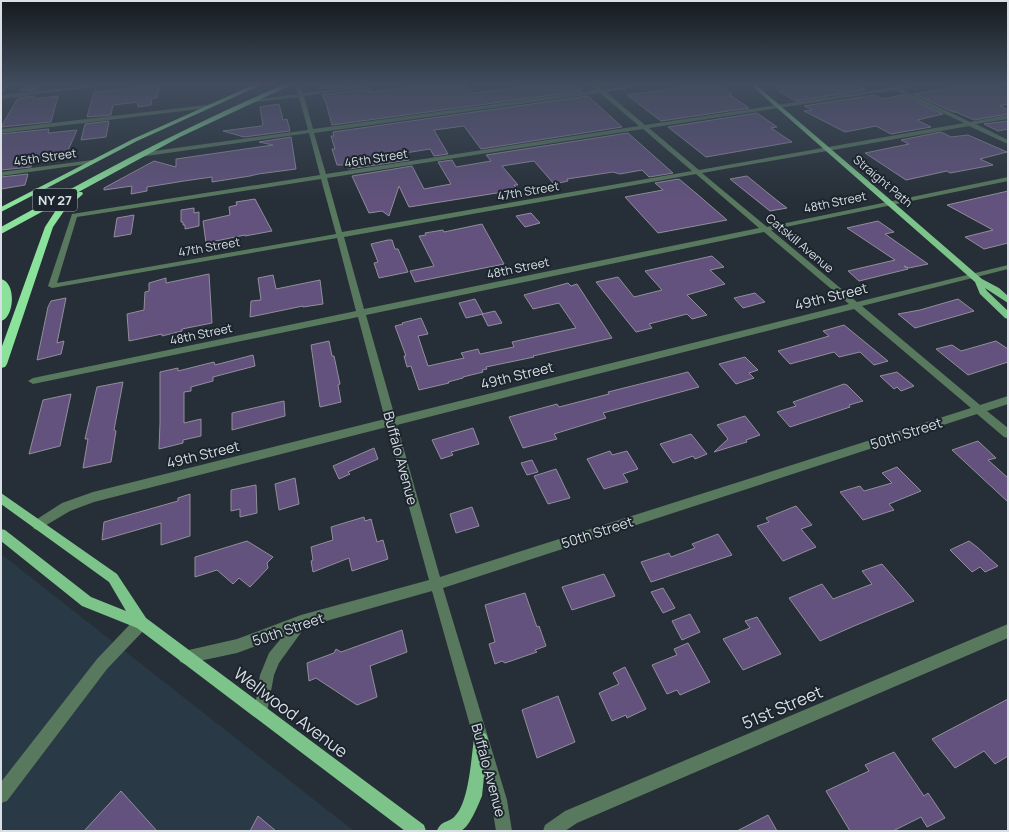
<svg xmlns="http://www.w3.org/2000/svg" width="1009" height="832" font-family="Manrope,sans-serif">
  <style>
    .built { fill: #2a3946 }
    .building { fill: #62527d; stroke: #928e9b }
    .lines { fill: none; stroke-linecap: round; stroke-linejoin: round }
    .minor { fill: #58795d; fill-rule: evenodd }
    .major { fill: #7dc48a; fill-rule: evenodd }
    .highway { fill: #8be29b; fill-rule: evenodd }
    .labels { text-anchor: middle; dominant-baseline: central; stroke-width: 4; stroke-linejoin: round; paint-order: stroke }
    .far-street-label { font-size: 12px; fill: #d9dfe5; stroke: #1c252d }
    .shield { fill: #1c252d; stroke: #a0a7ae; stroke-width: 1 }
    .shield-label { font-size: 13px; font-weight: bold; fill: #d9dfe5 }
    .street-label { font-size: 14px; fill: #d9dfe5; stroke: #1c252d }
    .near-street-label { font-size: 17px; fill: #d9dfe5; stroke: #1c252d }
  </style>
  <rect width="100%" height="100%" fill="#262f37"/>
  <path class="built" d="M1 554 354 831H1Z"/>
  <path class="building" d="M23 85H39L37 90 20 91Z
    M160 85 157 98H152L151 105 138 107V102L113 105 111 115 87 117 94 92Z
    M319 85H360L320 89Z
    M431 85H465L472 93 541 85H575L582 91 332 125 326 103 322 95 370 89 371 92Z
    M700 85H718L731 93 730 95 749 108 661 121 627 95Z
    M775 85H856L866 90 796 101 778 91 784 90Z
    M966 85H993L1008 91V104L1000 106 1008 110V114L974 120 956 112H953L914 94Z
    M875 95 883 99 903 95 943 114 917 120 931 127 891 134 876 126 845 132 804 111 812 110 804 106Z
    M35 96 33 99 58 96 51 122 1 127 18 98Z
    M588 96 622 127 481 149 464 126 434 130 448 154 434 156 430 149 405 153 409 160 349 169 347 165H337L332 149H335L331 136H334L333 132Z
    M279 104 283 120 287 119 290 131 244 137 223 131 261 126 263 125 260 107Z
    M757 113 777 127 771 128 792 142 706 157 668 127Z
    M109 121 106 137 81 140 85 124Z
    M1008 121V129L998 131 984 124Z
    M49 129 48 133 77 130 66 155 33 160 31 167 1 170V134Z
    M941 132 951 137 968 135 1007 152 980 159 993 165 950 173 947 171 906 180 865 153 909 144 901 140Z
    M628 133 673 173 649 177 642 170 620 174 613 172 567 179 568 181 554 184 534 161 502 166 518 185H514L518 190 504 193 503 192 409 207 399 186 389 216 382 211 369 213 352 176 412 166 424 189 451 184 438 162 452 160 456 167 491 161 486 155Z
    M291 137 296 169 258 174 250 176 212 182V177L184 181 147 187V191L131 194 132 186 104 190V188L154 161 176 167V159L273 145 259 142Z
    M28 174 25 185 1 189V177Z
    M747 176 779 202 787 208 770 211 730 179Z
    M679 179 697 194 727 220 658 233 625 197 663 190 655 183Z
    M1008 191V243L984 249 965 237 993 230 947 205Z
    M255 199 272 231 245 236V235L206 243 203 221 230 215 229 207 237 205 236 202Z
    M194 208V213L199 212V226L185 229V225H183V222H181V210Z
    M531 213 540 223 525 227 516 216Z
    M134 215 131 234 114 237 117 218Z
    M878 221 894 232 885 234 928 264 909 268 904 266 908 269 859 281 848 271 895 260 847 228Z
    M482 224 504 264 415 282 410 271 434 266 419 236 426 235 425 233 443 230 444 232Z
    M388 240H392L395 249H398L408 272 379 278 374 263 378 262 371 244Z
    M712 256 724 267 710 270 725 284 687 295 707 315 692 319 687 314 649 324 652 328 636 332 596 282 618 277 634 297 662 290 645 271Z
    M209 274 212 323 182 329V331L162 336V334L129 341 127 314 144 310 145 292 149 291V283L166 278V283Z
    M273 275 276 289 320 280 323 304 303 307V306L250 317 251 301 261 300 258 278Z
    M568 283 571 286 577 284 612 338 533 356 534 357 486 367 487 369 482 370 483 372 463 377V378L448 382 449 383 419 390 411 366 407 367 404 356H406L395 326 403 324 402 323 421 318 428 334 418 336 428 366 464 358 461 353 478 349 480 354 514 347 512 342 576 328 559 303 533 309 524 295Z
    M755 293 765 302 743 308 734 298Z
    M66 298 57 343 64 341 61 354 37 360 48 307 51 301Z
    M475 299 483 314 466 318 459 303Z
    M958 299 974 311 915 328 898 314 920 310Z
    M495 311 502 323 488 326 482 314Z
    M844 325 888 361 874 365 860 352 839 357 834 352 790 364 778 351 829 336 823 331Z
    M329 341 332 356H334L340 384 338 385 341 402 320 407 311 345Z
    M996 341 1008 349V362L968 375 936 349 952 345 961 351Z
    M253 355 255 366 213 377V381L191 387V391L184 392V423L201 419V436L183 440V443L159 449 160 423V372L178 368V371L214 362 215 365Z
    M745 357 758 370 749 373 754 378 736 384 719 364Z
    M688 372 699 387 603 413 606 418 554 434 557 439 523 448 509 417 557 404 559 407 609 394 608 392Z
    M897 372 914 386 901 391 897 387 894 389 880 376Z
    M123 382 114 430 116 431 111 462 83 468 88 439H85L97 387Z
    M844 384 847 385 863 401 849 405 850 407 790 427 777 412 796 406 793 402Z
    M71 394 60 446 29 454 43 400Z
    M284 401 285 416 232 430V413Z
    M745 416 760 435 746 440 747 442 714 452 728 439 717 425Z
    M473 428 479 444 451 452 453 455 441 459 432 440Z
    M691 434 707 454 695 459 693 456 673 463 660 444Z
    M978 441 996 458 988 460 1008 478V502L952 450Z
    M374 448 378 459 348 472 350 474 339 479 333 466Z
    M610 451 612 455 627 451 638 469 623 474 628 482 604 489 587 459Z
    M532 460 538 472 527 475 521 463Z
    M897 467 921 491 889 504 894 510 863 520 840 492 860 486 864 491 892 483 882 473Z
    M556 469 570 498 548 504 534 476Z
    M295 478 299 504 279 510 275 484Z
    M256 485 257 513 240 517V509L231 511V490Z
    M190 494V536L161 545V523L102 540 104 522 178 501V498Z
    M796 506 812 525 801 529 816 547 783 561 757 526 769 522 766 518Z
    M472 507 479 526 456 533 450 514Z
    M364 517 365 521 371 519 377 542 383 540 388 559 352 571 349 558 313 572 311 561 313 560 311 547 333 540 331 527Z
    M718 534 732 555 651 582 641 562 669 553 671 557 695 548 692 544Z
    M247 541 273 557 267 563 268 568 250 587 239 578 233 584 217 570 195 577V557Z
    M969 541 977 547 998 566 985 572 980 567 972 572 950 550Z
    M882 564 914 601 854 626 820 641 789 598 822 584 833 599 872 584 862 571Z
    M604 574 615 596 572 610 562 587Z
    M663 588 675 608 663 613 651 592Z
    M525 593 537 627 539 626 546 646 535 650 537 652 505 663 502 661 495 664 489 644 495 642 485 605Z
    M690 614 700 632 682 640 672 621Z
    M757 617 781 654 743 670 723 639 750 628 745 621Z
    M402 630 407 652 370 666 377 697 357 705 316 678 309 681 307 663 334 653 336 649 341 652Z
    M688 643 710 682 680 695 677 690 667 694 652 665 677 655 674 649Z
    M625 667 646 709 627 718 626 715 612 721 599 693 619 684 613 673Z
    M558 696 575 742 537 758 522 710Z
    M1008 699V756L995 764 984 751 955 768 932 739Z
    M894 752 924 796 928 793 945 818 927 827 921 817 893 831H850L826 791 869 771 865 765Z
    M121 791 157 831H84Z
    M768 815 777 831H737Z
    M258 816 276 831H250Z"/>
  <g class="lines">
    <path class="minor" d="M5 85H9L1 95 95 85H109L1 99V90Z
      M296 85H300L303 93 372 85H385L304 96 313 129 597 90 592 85H597L602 90 636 85H648L606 92 645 125 909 85H920L901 89 970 122 1008 115V119L976 124 1008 140V144L969 126 702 173 767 227 1008 177V181L771 230 857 302 1008 265V269L862 306 980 405 1008 396V404L987 411 1008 428V438L1004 437 977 414 443 588 507 800 512 831H496L491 800 432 591 305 627 279 663 274 675 266 718 261 720 256 718 254 713 260 675 269 653 283 636 237 653 185 664 180 662 178 657 180 652 237 639 301 615 429 580 387 427 94 502 70 511 38 530 34 529 32 525 34 521 62 503 93 492 385 419 358 317 33 384 28 381 33 378 356 311 337 238 52 288 48 286 72 214 320 175 309 133 139 157 136 155 139 153 308 130 299 97 248 103 245 101 298 94ZM895 90 964 123 699 170 649 128ZM600 93 639 126 326 174 314 133ZM643 129 692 171 342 232 327 178ZM696 174 759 228 364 309 344 237ZM321 179 336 234 57 283 77 217ZM764 232 849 304 395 417 366 315ZM854 309 971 408 440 577 397 425Z
      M206 105 208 106V108L1 133V129Z
      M92 160 95 162 94 163 1 176V172Z
      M141 616 146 618 148 623 146 628 107 669 7 801 1 803V782L97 659 136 618Z
      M1008 624V638L577 823 565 831H543L545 825 565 811Z"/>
    <path class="major" d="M751 85H756L893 202 982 279 999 288 1008 296V303L985 288 987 291 1008 311V319L1005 318 980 294 975 282Z
      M1 493 117 574 146 618 424 825 426 831H405L137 628 82 606 1 541V529L5 530 91 597 126 611 109 582 1 504Z
      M481 732 486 734 488 739 482 796C478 805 469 829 460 831 453 832 444 831 437 831 441 820 449 823 455 816 469 802 471 759 474 739L476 734Z"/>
    <path class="highway" d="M253 85H261L137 141 1 212V207L133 139Z
      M283 85H291L180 137 1 234V227C93 176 186 126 283 85Z
      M76 192H82L83 194 64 211 53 227 7 364 5 367 1 368V349L45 227 58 207Z
      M1 279C17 283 14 318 1 321L2 295Z"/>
  </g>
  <linearGradient id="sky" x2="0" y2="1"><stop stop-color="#151a1e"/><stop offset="0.42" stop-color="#414d5e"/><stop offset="1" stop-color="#414d5e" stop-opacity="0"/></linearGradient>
  <rect width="1009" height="201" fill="url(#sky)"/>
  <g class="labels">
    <g class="far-street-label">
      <text transform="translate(45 157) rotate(-8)">45th Street</text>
      <text transform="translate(376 158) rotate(-9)">46th Street</text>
      <text transform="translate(883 181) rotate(40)">Straight Path</text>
      <text transform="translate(528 191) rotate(-10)">47th Street</text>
      <text transform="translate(835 202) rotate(-12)">48th Street</text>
      <text transform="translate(800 243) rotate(40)">Catskill Avenue</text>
      <text transform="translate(209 247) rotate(-10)">47th Street</text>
      <text transform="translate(518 268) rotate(-12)">48th Street</text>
      <text transform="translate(201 334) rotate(-12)">48th Street</text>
    </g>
    <rect class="shield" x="33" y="189" width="44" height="22" rx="3"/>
    <g class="shield-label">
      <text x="55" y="200">NY 27</text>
    </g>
    <g class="street-label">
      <text transform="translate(831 296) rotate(-14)">49th Street</text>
      <text transform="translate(517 375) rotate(-14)">49th Street</text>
      <text transform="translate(906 433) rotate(-18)">50th Street</text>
      <text transform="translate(203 454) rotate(-14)">49th Street</text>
      <text transform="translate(401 458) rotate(75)">Buffalo Avenue</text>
      <text transform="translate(597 532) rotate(-18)">50th Street</text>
      <text transform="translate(288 629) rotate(-19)">50th Street</text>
      <text transform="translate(489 770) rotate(75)">Buffalo Avenue</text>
    </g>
    <g class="near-street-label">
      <text transform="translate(782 707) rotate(-23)">51st Street</text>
      <text transform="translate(291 712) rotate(37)">Wellwood Avenue</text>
    </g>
  </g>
  <rect width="1009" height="832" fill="none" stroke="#d9dfe5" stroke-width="4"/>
</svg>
